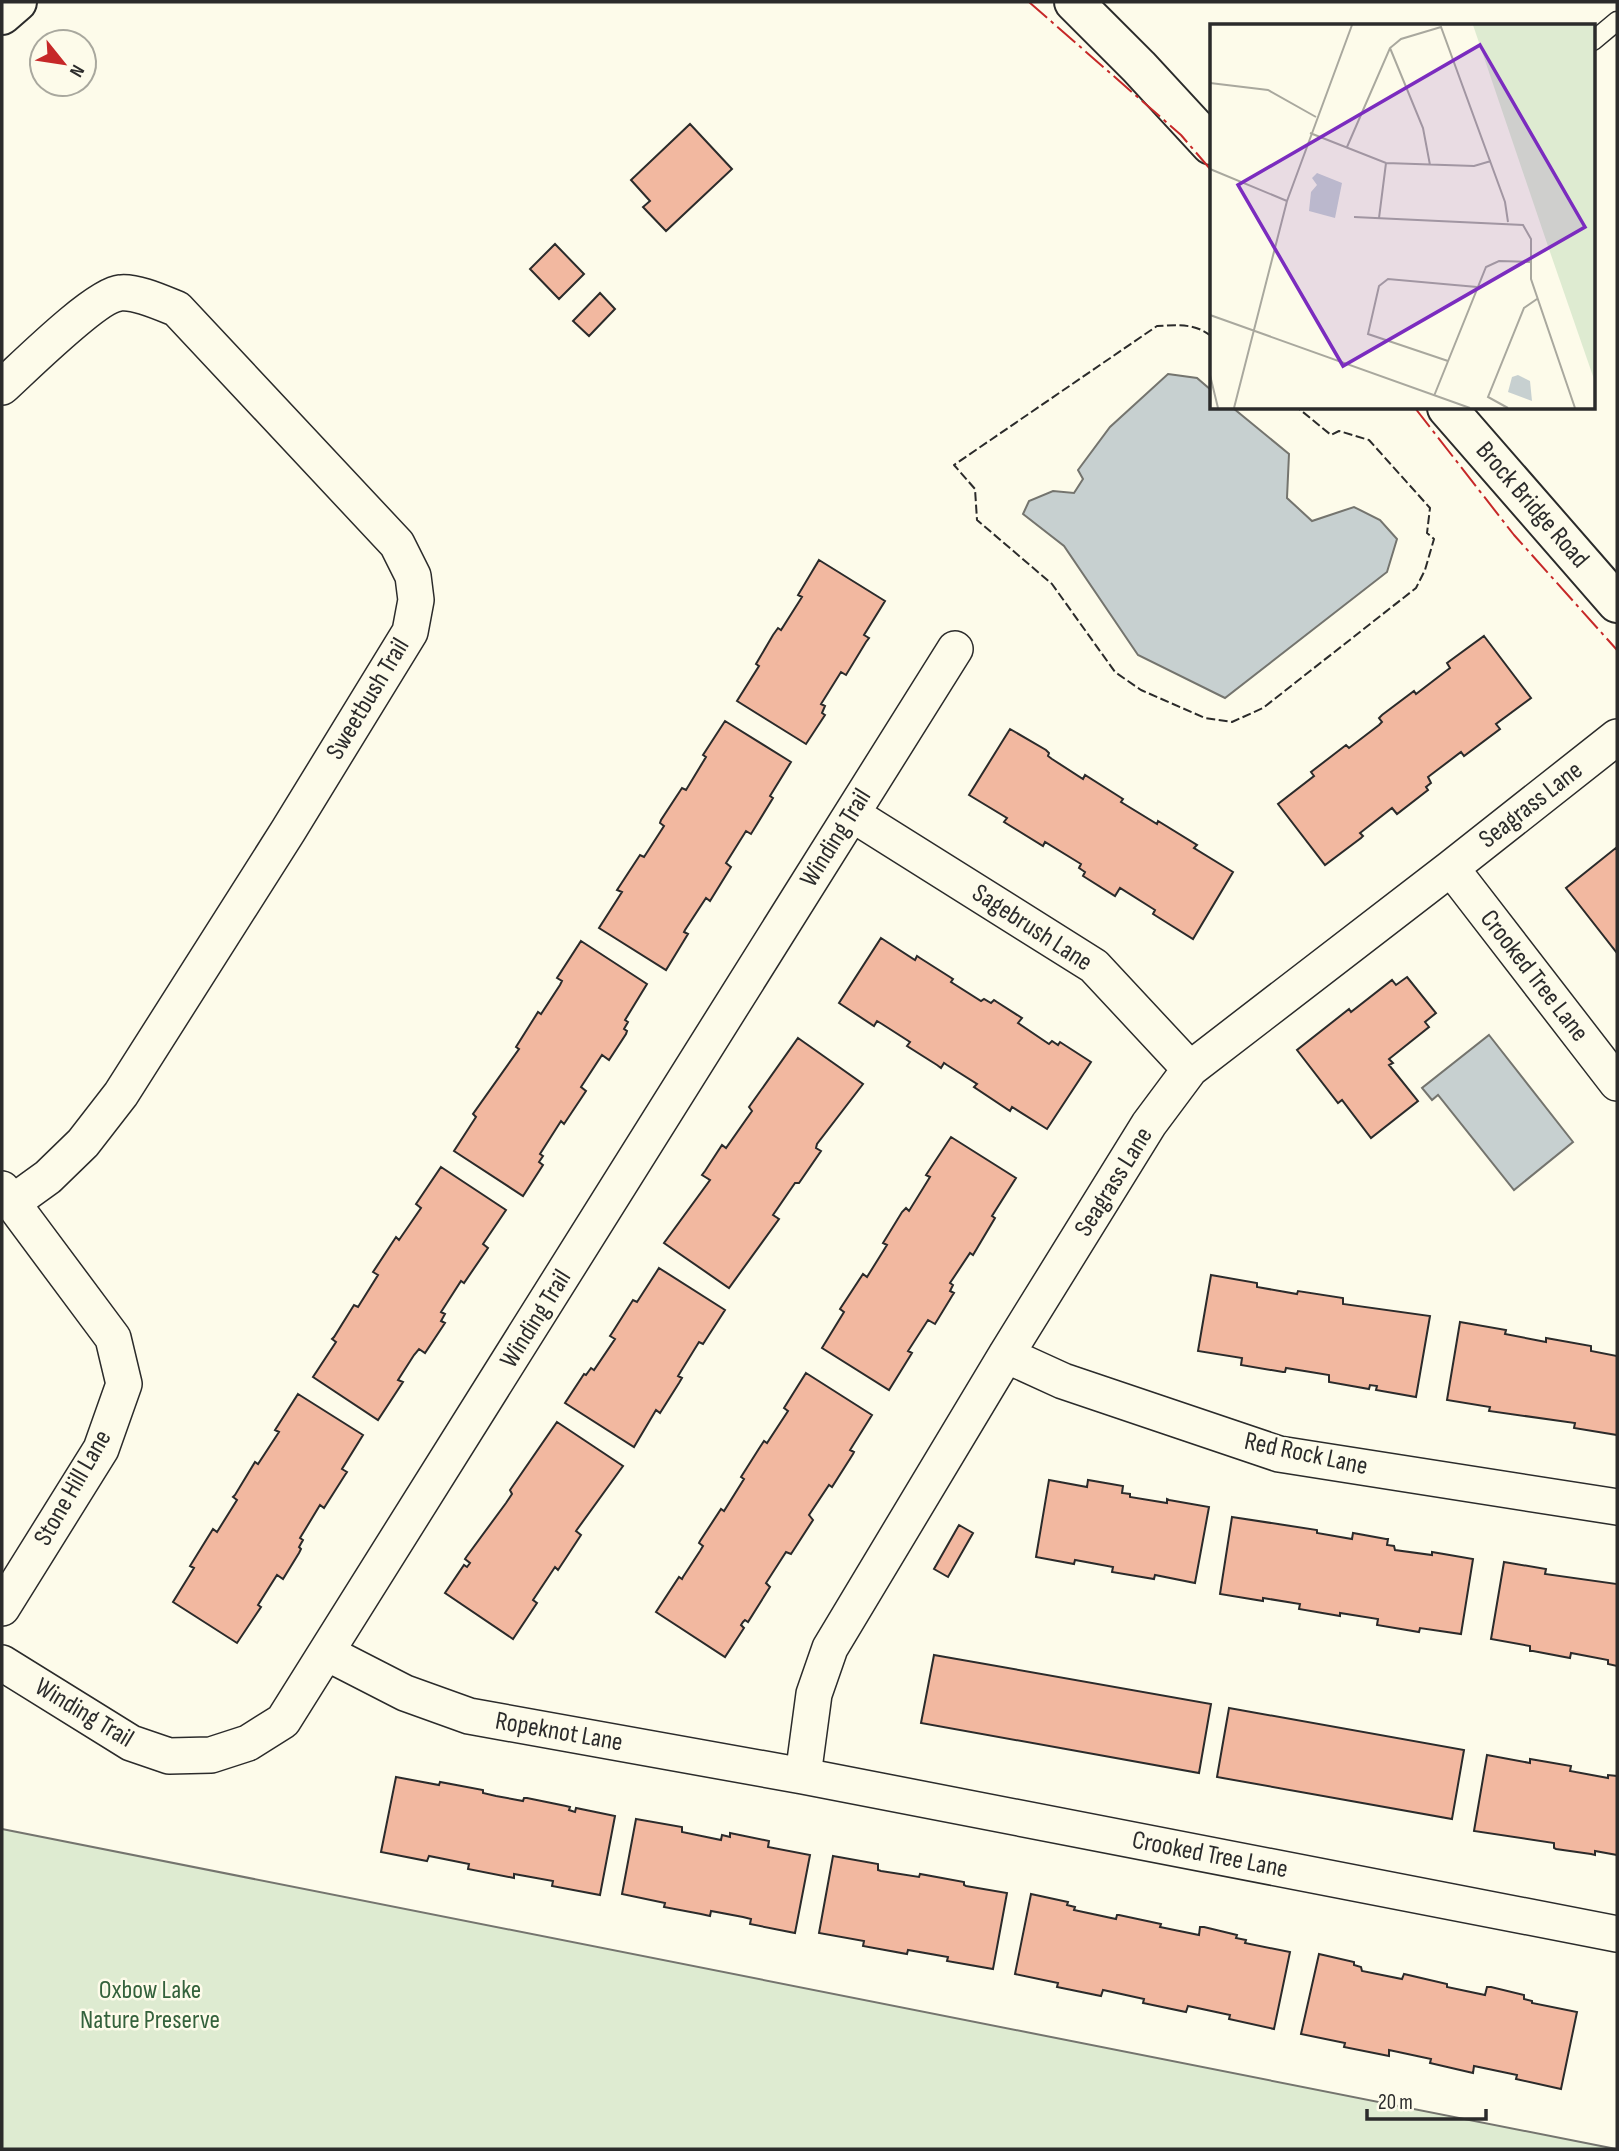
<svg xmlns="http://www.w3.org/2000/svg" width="1619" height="2151" font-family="'Sofia Sans Condensed',sans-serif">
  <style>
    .green { fill: #deebd1; stroke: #74746e; stroke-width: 2 }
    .water { fill: #c7d0d0; stroke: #74746e; stroke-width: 2 }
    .building { fill: #f2b8a0; stroke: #2b2b2b; stroke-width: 2 }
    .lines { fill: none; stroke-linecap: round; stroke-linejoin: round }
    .lane-casing { stroke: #2b2b2b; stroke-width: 21 }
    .street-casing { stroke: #2b2b2b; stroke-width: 38 }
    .secondary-casing { stroke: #2b2b2b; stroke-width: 42 }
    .lane { stroke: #fdfbea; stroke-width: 18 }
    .street { stroke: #fdfbea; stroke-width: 35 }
    .secondary { stroke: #fdfbea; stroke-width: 38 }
    .fence { stroke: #2b2b2b; stroke-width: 2; stroke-dasharray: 9 3.5; stroke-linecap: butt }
    .power { stroke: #c62828; stroke-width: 2; stroke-dasharray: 24 5 3.5 5; stroke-linecap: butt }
    .labels { text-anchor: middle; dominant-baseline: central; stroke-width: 5; stroke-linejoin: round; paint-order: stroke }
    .street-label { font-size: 26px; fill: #2b2b2b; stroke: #fdfbea }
    .park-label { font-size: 26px; fill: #34623c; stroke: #fdfbea }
    .inset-road { fill: none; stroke: #a9a89e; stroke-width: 2 }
    .view { fill: #7b2cbf; fill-opacity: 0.15; stroke: #7b2cbf; stroke-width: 3.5 }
    .inset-edge { fill: none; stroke: #2b2b2b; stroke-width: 3.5 }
  </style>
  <rect width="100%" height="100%" fill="#fdfbea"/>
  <path class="green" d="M2 1829 1616 2149H2Z"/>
  <path class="water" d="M1168 374 1197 378 1211 390V408H1233L1289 454 1287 498 1312 521 1354 507 1380 520 1397 539 1387 572 1225 698 1138 655 1064 546 1023 514 1029 501 1053 491 1074 493 1083 479 1078 470 1110 427Z
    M1489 1035 1573 1142 1514 1190 1438 1095 1432 1100 1422 1088Z"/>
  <path class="building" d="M690 124 732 169 666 231 643 207 650 201 631 180Z
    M555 244 584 274 559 299 530 269Z
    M600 293 615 309 589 336 573 321Z
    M819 560 885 601 864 635 869 638 866 642 846 675 841 672 821 704 825 706 822 713 825 715 806 744 737 701 759 666 756 664 773 635 778 628 781 630 802 597 798 595Z
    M1484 636 1531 698 1496 724 1500 729 1464 756 1461 752 1428 777 1431 783 1426 787 1428 790 1397 814 1392 808 1360 833 1363 836 1361 838 1325 865 1278 804 1314 776 1311 772 1346 745 1349 748 1379 725 1382 722 1379 718 1382 715 1414 691 1416 694 1446 671 1450 668 1447 663Z
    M725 721 791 762 770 796 773 798 751 834 746 831 726 863 731 867 710 901 706 898 685 930 684 932 688 934 666 970 599 928 622 892 617 890 640 855 644 857 664 826 660 823 661 820 682 788 686 790 706 757 703 755Z
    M1010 729 1046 750 1049 753 1048 756 1052 759 1083 779 1085 775 1123 799 1121 802 1157 824 1158 821 1197 845 1194 848 1233 872 1193 939 1153 914 1155 910 1120 888 1115 896 1083 876 1085 872 1079 868 1081 864 1045 842 1043 846 1004 822 1007 818 969 795Z
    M1617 847V953L1566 888Z
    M881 938 915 960 917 956 920 958 953 979 951 982 981 1001 984 999 991 1003 994 1000 997 1002 1022 1018 1018 1023 1049 1044 1052 1041 1058 1045 1060 1042 1091 1062 1047 1129 1012 1107 1010 1111 974 1087 977 1084 947 1065 944 1063 941 1068 937 1065 907 1046 910 1042 882 1024 877 1021 874 1026 839 1003Z
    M581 941 647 984 625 1020 628 1022 624 1029 627 1031 626 1034 609 1060 602 1055 581 1087 586 1091 564 1124 561 1121 540 1154 543 1156 539 1162 543 1165 523 1196 454 1151 476 1117 473 1114 519 1049 516 1047 538 1012 541 1014 560 985 562 981 557 978Z
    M1407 977 1436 1013 1425 1022 1429 1027 1389 1059 1393 1063 1389 1065 1418 1101 1371 1138 1342 1100 1338 1103 1297 1050 1349 1009 1351 1012 1392 980 1396 985Z
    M798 1038 863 1084 817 1144 816 1148 821 1151 799 1183H795L773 1215 779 1219 729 1288 664 1243 710 1180 702 1175 705 1171 722 1145 726 1148 752 1111 749 1107Z
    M951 1137 1016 1178 992 1216 995 1218 973 1255 970 1253 950 1283 953 1285 950 1291 954 1293 952 1296 935 1324 928 1320 908 1351 912 1353 889 1390 822 1348 844 1312 840 1309 863 1274 867 1277 887 1245 883 1243 902 1212 906 1208 909 1211 930 1177 926 1175Z
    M441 1167 506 1210 483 1244 488 1248 464 1283 461 1281 441 1312 445 1314 441 1321 445 1323 425 1353 419 1349 414 1355 398 1380 403 1382 378 1420 313 1377 336 1342 332 1339 334 1337 354 1305 358 1307 378 1275 373 1272 396 1237 399 1240 421 1208 416 1204Z
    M659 1268 725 1310 703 1344 699 1342 678 1376 682 1378 679 1383 660 1413 656 1410 634 1447 565 1403 584 1374 586 1375 591 1368 594 1370 615 1339 610 1336 612 1333 633 1300 637 1302Z
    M1211 1275 1257 1283V1287L1297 1294 1298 1291 1343 1298V1304L1430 1316 1416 1397 1376 1390 1377 1386 1370 1385 1369 1389 1329 1382V1375L1286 1368 1285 1372H1283L1241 1365 1242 1358 1198 1351Z
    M1460 1322 1506 1330 1505 1334 1546 1342V1338L1591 1346V1351L1617 1356V1435L1574 1428 1575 1423 1489 1411 1490 1407 1447 1400Z
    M806 1373 872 1415 850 1450 854 1452 853 1454 832 1487 829 1485 809 1515 813 1520 791 1554 786 1552 766 1583 770 1587 748 1622 745 1620 743 1622 741 1625 744 1628 725 1657 656 1612 679 1577 682 1579 683 1577 700 1551 703 1546 699 1543 700 1541 721 1509 724 1511 744 1479 741 1477 760 1447 764 1441 767 1443 788 1411 784 1408Z
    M298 1394 363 1435 342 1469 347 1472 345 1475 324 1508 320 1505 300 1538 303 1540 299 1547 301 1549 299 1553 283 1579 277 1575 258 1605 261 1607 237 1643 173 1602 194 1568 190 1566 213 1529 217 1532 237 1500 233 1497 235 1495 255 1462 258 1464 279 1432 275 1430Z
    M557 1422 623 1466 576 1531 581 1535 558 1570 555 1567 533 1600 537 1603 513 1639 445 1593 464 1565 467 1567 470 1563 465 1559 467 1556 506 1503 512 1494 510 1490Z
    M1049 1480 1087 1487 1088 1480 1123 1486 1122 1493 1130 1494V1497L1167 1503V1499L1169 1500 1209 1507 1195 1583 1155 1575 1154 1579 1112 1572 1113 1567 1075 1560 1074 1564 1036 1557Z
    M1232 1517 1317 1530V1533L1352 1539 1353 1533 1386 1539H1388L1387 1545 1394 1546 1395 1550 1432 1555V1552L1473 1559 1461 1634 1420 1628 1419 1632 1377 1625 1378 1619 1340 1613V1616L1299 1609 1300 1604 1263 1598V1601L1220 1594Z
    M959 1525 973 1533 948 1577 934 1569Z
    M1504 1562 1546 1569 1545 1574 1617 1584V1666L1608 1664V1660L1571 1653 1570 1658 1533 1651H1530V1646L1491 1639Z
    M934 1655 1211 1704 1199 1773 921 1723Z
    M1229 1708 1464 1750 1452 1819 1217 1777Z
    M1487 1755 1530 1763V1759L1571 1766 1570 1771 1608 1778V1775L1617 1776V1855L1595 1851V1855L1591 1854 1556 1849 1554 1848V1843L1474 1831Z
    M396 1777 439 1785 440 1782 483 1790V1793L496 1796 523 1801 524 1798H527L566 1806 570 1807 569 1810 575 1812 576 1808 615 1816 600 1895 552 1886 553 1881 514 1874V1878L468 1869 469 1864 429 1856 427 1861 381 1852Z
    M636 1819 682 1827V1832L721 1840 722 1835 730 1837V1833L769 1841 768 1847 810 1855 795 1933 750 1924 751 1919 743 1917 711 1911 710 1916 701 1914 664 1907 665 1903 622 1894Z
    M833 1856 878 1864V1870L881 1871 919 1877 920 1874 964 1882V1885L966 1886 1007 1893 993 1969 947 1961 948 1957 942 1956 908 1950 907 1954 863 1946 864 1941 819 1933Z
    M1031 1894 1068 1902 1067 1905 1075 1907 1074 1910 1116 1919 1117 1915H1119L1161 1924 1160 1927 1199 1935 1200 1927H1204L1237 1935 1236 1938 1246 1940 1245 1943 1290 1952 1274 2029 1229 2019 1230 2015 1188 2006 1186 2012 1143 2003 1144 1999 1103 1990 1101 1996 1057 1987 1058 1983 1015 1974Z
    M1319 1954 1354 1962V1965L1361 1967 1362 1971 1402 1979 1404 1974 1447 1984V1987L1485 1995 1487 1987H1491L1524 1995V1999L1532 2001V2003L1577 2012 1561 2089 1516 2079 1517 2075 1474 2066 1473 2073 1430 2063 1431 2059 1389 2050V2056L1344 2047 1345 2043 1301 2034Z"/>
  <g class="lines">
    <defs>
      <path id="lane" d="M1593 41 1617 21"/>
      <path id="street" d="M2 387C23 368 96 295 120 293 136 291 162 303 177 309L397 544 413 576 416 600 410 632 288 831 121 1094 83 1143 48 1177 12 1203
        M852 814 1094 966 1190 1069
        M1451 868 1617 1083
        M2 1189 113 1338 124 1384 101 1449 2 1608
        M1006 1355 1063 1381 1279 1454 1617 1507
        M327 1653 405 1693 469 1716 803 1776 1617 1934
        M2 1663 131 1743 169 1756 211 1755 248 1743 283 1721 955 649
        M803 1776 814 1694 830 1648 1006 1355 1149 1124 1190 1069 1451 868 1617 737"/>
      <path id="secondary" d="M1074 2 1139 67 1211 145
        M2 15 17 2
        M1447 408 1617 603"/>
    </defs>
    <use href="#lane" class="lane-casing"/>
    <use href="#street" class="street-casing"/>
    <use href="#secondary" class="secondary-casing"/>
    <use href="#lane" class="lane"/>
    <use href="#street" class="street"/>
    <use href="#secondary" class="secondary"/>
    <path class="fence" d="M1211 336C1195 323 1177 325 1157 326L954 465 975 489 977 520 1052 584 1115 672 1141 690 1205 718 1232 722 1263 708 1416 588 1425 570 1434 539 1427 533 1430 508 1369 440 1339 431 1331 435 1298 408"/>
    <path class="power" d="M1029 2 1181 135 1211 170
      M1415 408 1514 535 1617 650"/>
  </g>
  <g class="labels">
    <g class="street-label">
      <text transform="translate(1532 505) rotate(49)">Brock Bridge Road</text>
      <text transform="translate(368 699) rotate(-59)">Sweetbush Trail</text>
      <text transform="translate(1531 805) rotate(-38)">Seagrass Lane</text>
      <text transform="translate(836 838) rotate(-58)">Winding Trail</text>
      <text transform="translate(1032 928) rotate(33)">Sagebrush Lane</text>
      <text transform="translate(1534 976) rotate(52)">Crooked Tree Lane</text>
      <text transform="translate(1114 1182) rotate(-58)">Seagrass Lane</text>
      <text transform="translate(536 1319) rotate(-58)">Winding Trail</text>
      <text transform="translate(1306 1454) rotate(12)">Red Rock Lane</text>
      <text transform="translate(73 1488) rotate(-60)">Stone Hill Lane</text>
      <text transform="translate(84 1713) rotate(31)">Winding Trail</text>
      <text transform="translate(559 1732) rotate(10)">Ropeknot Lane</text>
      <text transform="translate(1210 1855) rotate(11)">Crooked Tree Lane</text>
    </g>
    <g class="park-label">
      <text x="150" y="1990">Oxbow Lake<tspan x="150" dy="30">Nature Preserve</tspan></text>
    </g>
  </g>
  <g transform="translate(1210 24)">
    <rect width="385" height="385" fill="#fdfbea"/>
    <path d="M263 1H385V358L340 228Z" fill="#deebd1"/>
    <path d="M107 149 132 159 125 194 99 187 101 168 107 161 102 154ZM308 351 320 357 322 377 298 368 302 353Z" fill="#c7d0d0"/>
    <path class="inset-road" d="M180 24 213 104 220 141M0 59 58 66 106 93M100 109 176 139 264 142 281 137M137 123 180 24 191 15 231 3 295 178 298 198M0 145 77 177M144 193 313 201 321 215V255L365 384M169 194 176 139M0 291 260 384M238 337 158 310 169 262 178 255 267 263M0 351 8 384M224 372 276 243 289 237 320 238M24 384 77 177 142 1M298 384 278 373 314 284 327 275"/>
    <path class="view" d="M270 21 375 203 133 342 28 161Z"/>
    <rect width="385" height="385" class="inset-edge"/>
  </g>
  <rect width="1619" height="2151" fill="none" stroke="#2b2b2b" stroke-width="7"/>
  <g transform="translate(63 63) rotate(120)"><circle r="33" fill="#fdfbea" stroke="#a9a89e" stroke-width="2"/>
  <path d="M0-5L12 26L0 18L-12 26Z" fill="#c62828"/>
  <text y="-10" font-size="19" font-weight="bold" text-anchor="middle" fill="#2b2b2b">N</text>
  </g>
  <path d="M1367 2109v10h119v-10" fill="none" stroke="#2b2b2b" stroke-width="3.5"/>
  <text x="1378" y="2109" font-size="21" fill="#2b2b2b" stroke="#fdfbea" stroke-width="5" paint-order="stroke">20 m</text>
</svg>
